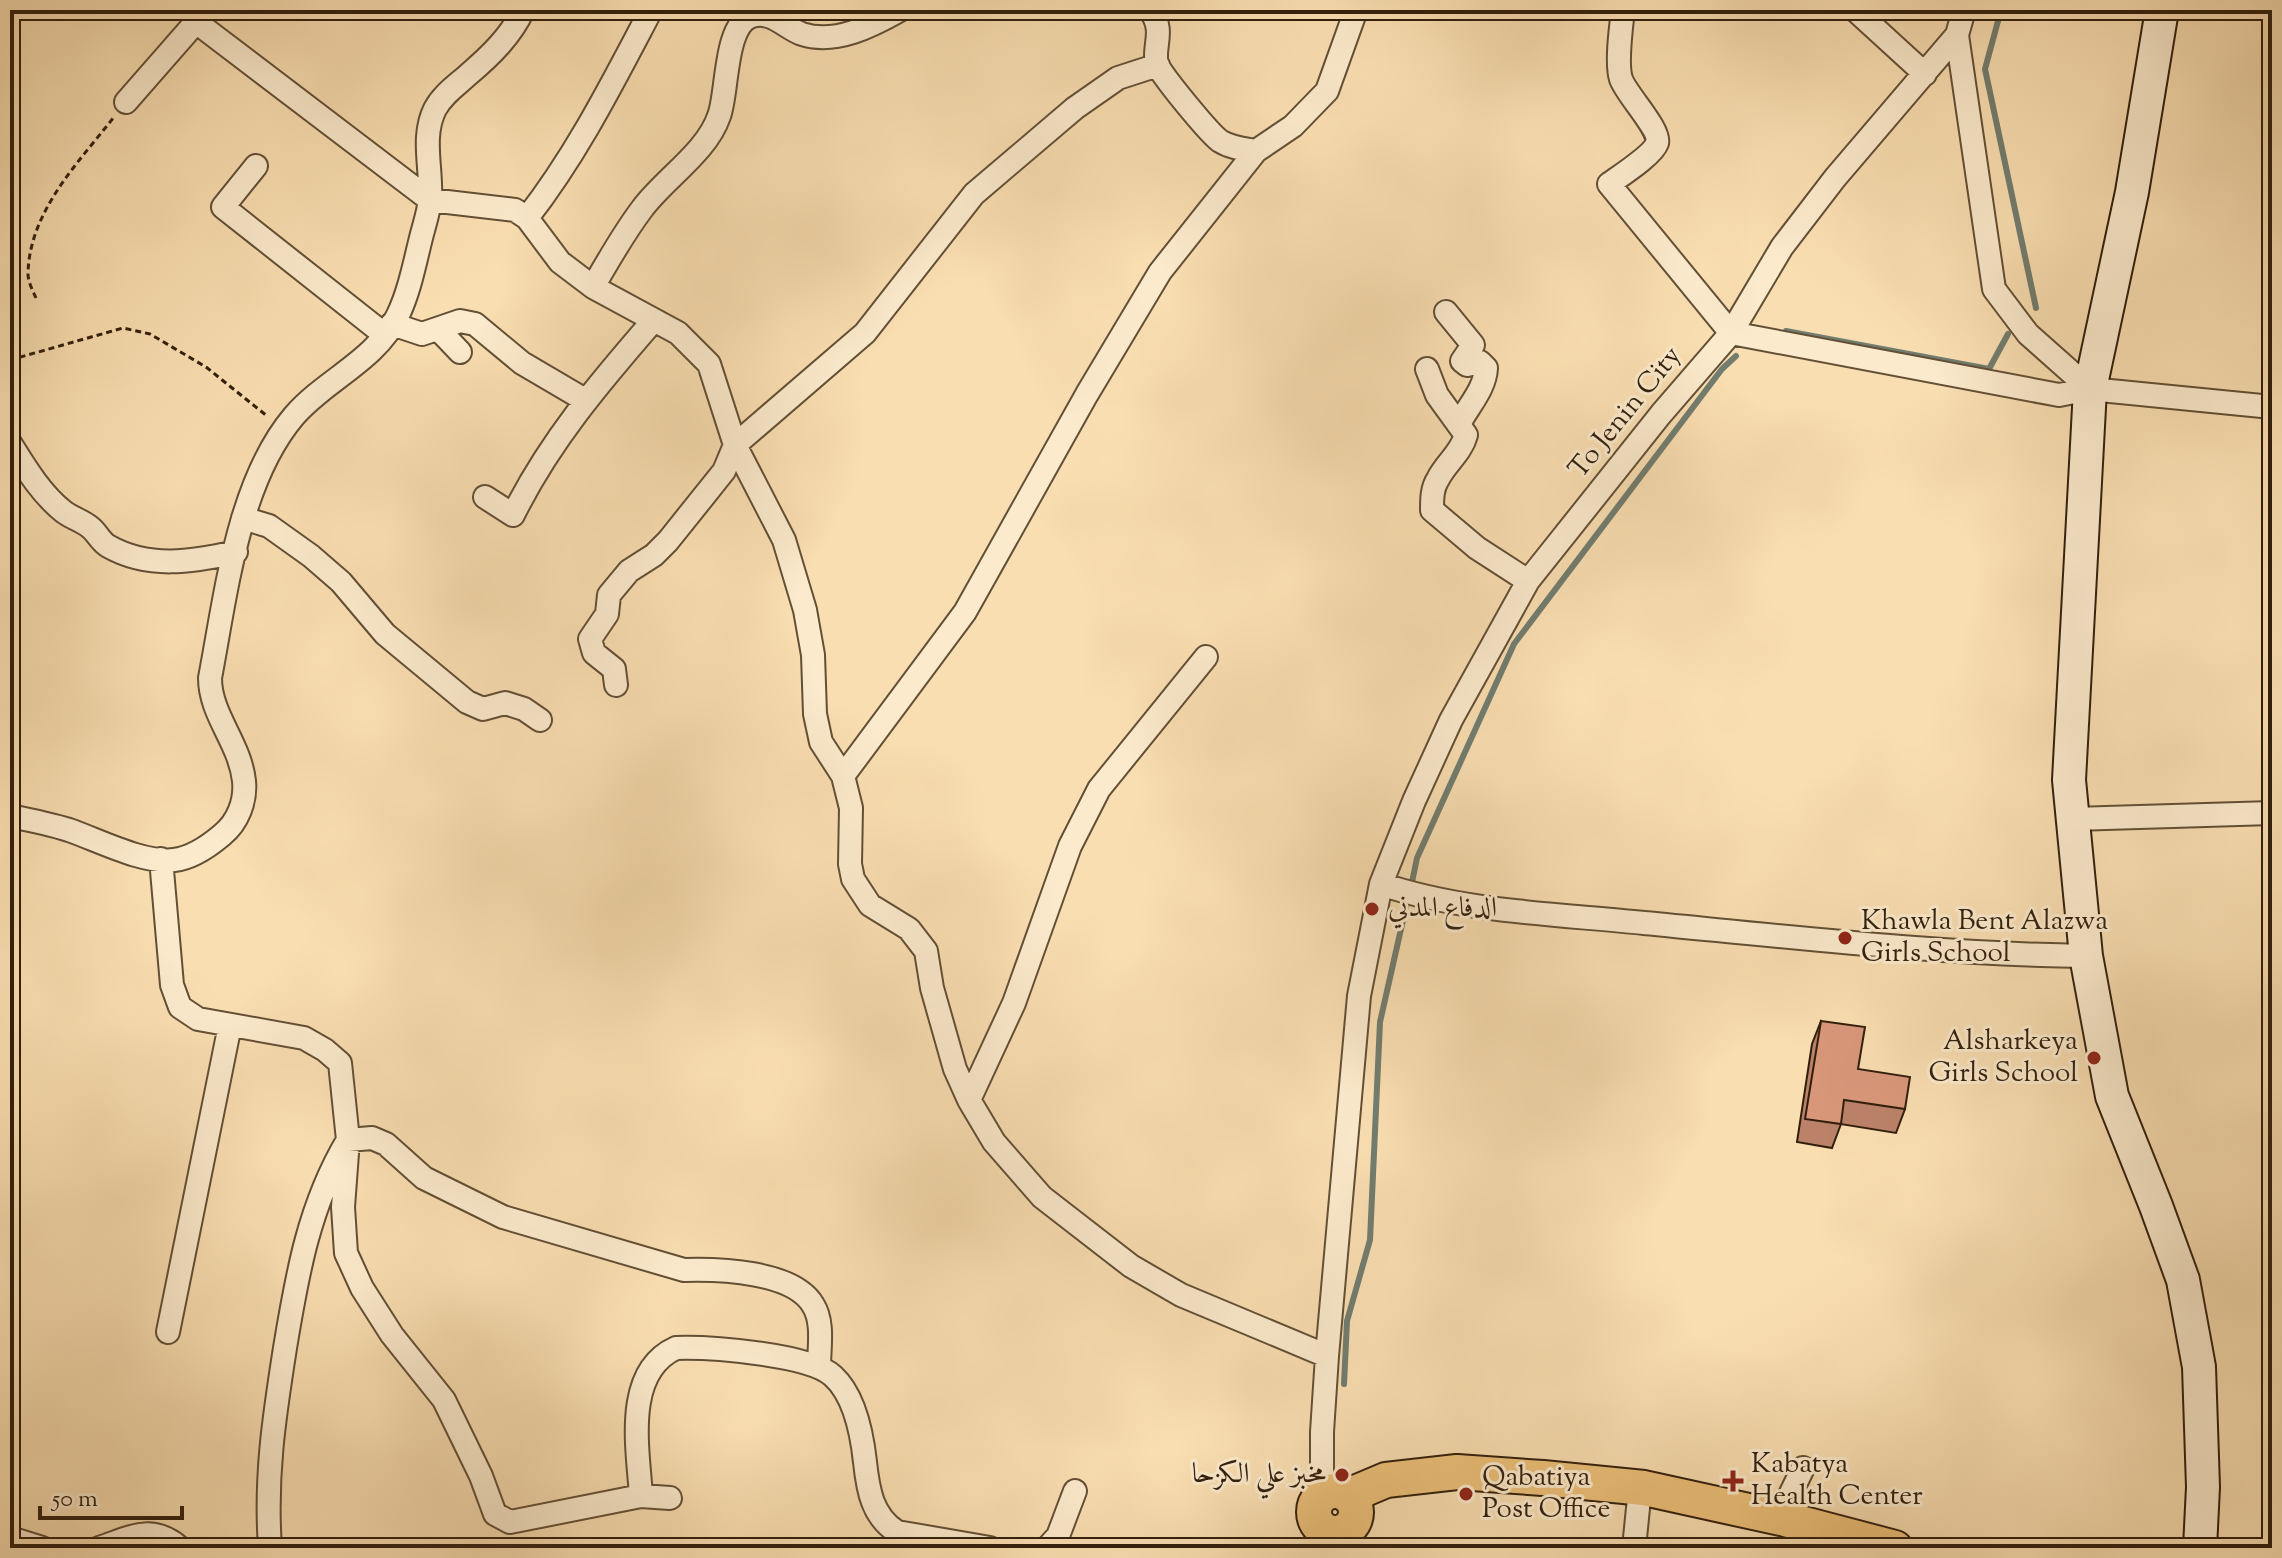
<svg xmlns="http://www.w3.org/2000/svg" width="2282" height="1558" font-family="'Sorts Mill Goudy',Amiri,serif">
  <style>
    .lines { fill: none; stroke-linecap: round; stroke-linejoin: round }
    .stream { stroke: #727d6f; stroke-width: 6 }
    .street-casing { stroke: #634f36; stroke-width: 26 }
    .secondary-casing { stroke: #311f0d; stroke-width: 36 }
    .primary-casing { stroke: #311f0d; stroke-width: 38 }
    .path { stroke: #311f0d; stroke-width: 3; stroke-dasharray: 6 4; stroke-linecap: butt }
    .street { stroke: #fbeacc; stroke-width: 22 }
    .secondary { stroke: #fbeacc; stroke-width: 32 }
    .primary { stroke: #ecbf78; stroke-width: 34 }
    .wall { fill: #bb8269; stroke: #311f0d; stroke-width: 2 }
    .building { fill: #d9977a; stroke: #311f0d; stroke-width: 2 }
    .poi-dot { fill: #8f2418; stroke: #fbeacc; stroke-width: 3 }
    .labels { text-anchor: middle; dominant-baseline: central; stroke-width: 6; stroke-linejoin: round; paint-order: stroke }
    .street-label { font-size: 28px; fill: #311f0d; stroke: #fbeacc }
    .poi-label { font-size: 28px; fill: #311f0d; stroke: #fbeacc; text-anchor: start }
  </style>
  <rect width="100%" height="100%" fill="#f9deb1"/>
  <filter id="stains"><feTurbulence type="fractalNoise" baseFrequency=".0025" numOctaves="4"/><feColorMatrix values="0 0 0 0 .2 0 0 0 0 .09 0 0 0 0 .02 0 0 0 .5 -.17"/></filter>
  <radialGradient id="worn" r=".72"><stop offset=".6" stop-color="#630" stop-opacity="0"/><stop offset="1" stop-color="#630" stop-opacity=".3"/></radialGradient>
  <g class="lines">
    <path class="stream" d="M2001 10 1985 69 2036 308
      M1786 331 1989 369 2008 334
      M1411 887 1417 858 1514 644 1722 369 1736 356
      M1344 1384 1347 1321 1370 1240 1380 1022 1408 898"/>
    <defs>
      <path id="street" d="M1150 10C1166 31 1152 48 1157 64 1162 76 1209 133 1220 141 1231 148 1244 149 1256 151
        M1623 10C1621 27 1616 64 1621 79 1626 94 1661 130 1657 143 1653 155 1620 176 1609 184L1731 333 2059 395 2090 389
        M1855 10 1925 74
        M1957 35 1994 289 2028 334 2090 389 2272 407
        M126 102 196 22 430 200 515 210 527 218 560 262 593 287 678 333 709 364 735 445 784 540 805 610 813 655 815 714 821 742 843 776 851 808 850 864 853 879 870 905 909 929 926 951 932 988 955 1069 969 1100 994 1142 1042 1197 1131 1266 1181 1295 1327 1356
        M256 166 223 207 385 335
        M527 218C577 154 613 82 651 10
        M593 287C608 261 623 234 642 209 664 179 707 152 719 116 728 93 724 24 752 16 772 10 785 28 802 34 835 45 872 26 900 10
        M1446 312 1473 345 1462 361 1467 365 1480 362 1486 368C1485 389 1469 405 1459 424
        M392 324 422 334 460 321 475 324 522 363 585 400
        M438 329 460 352
        M1427 369 1437 395 1466 435C1461 453 1446 463 1438 479 1432 488 1432 499 1432 510L1477 548 1528 581
        M10 443C25 467 41 494 64 512 72 518 83 521 91 528 97 533 101 542 108 546 148 569 192 562 236 552
        M485 497 513 515C549 442 600 382 653 321
        M243 518 269 526 311 556 341 582 385 634 467 702 483 709 505 703 524 709 540 720
        M616 685 614 669 594 653 590 639 607 614 609 595 629 571 654 555 668 541 724 471 735 445 865 333 974 194 1075 108 1118 78 1158 65
        M843 776 965 612 1087 394 1160 272 1256 151 1293 126 1327 91 1356 10
        M10 816C30 820 50 824 69 830 98 840 144 864 174 860 192 858 209 846 222 835 238 822 246 801 244 781 240 743 210 715 210 678 226 594 238 482 294 416 326 379 376 361 398 315 410 290 415 261 422 234 425 223 429 210 430 199 432 169 421 137 435 109 443 94 457 85 469 74 490 56 511 36 523 10
        M2073 819 2272 813
        M161 859 172 985 180 1007 198 1019 304 1038 325 1050 340 1063 348 1140 343 1207 346 1253 362 1288 392 1335 444 1400 481 1476 495 1514 510 1522 641 1496 670 1498
        M1381 884C1463 912 1558 914 1644 923 1791 937 1938 954 2086 956
        M969 1100 1014 1003 1070 846 1099 789 1206 657
        M168 1332 230 1025
        M1322 1495V1432L1327 1356 1359 996 1381 884 1414 801 1451 720 1528 581 1661 414 1731 333 1782 247 1835 178 1957 35 1964 10
        M1790 1495 1803 1468
        M641 1496C638 1449 623 1372 676 1348 710 1347 809 1354 833 1376 855 1396 862 1434 865 1462 868 1490 872 1516 897 1532L990 1548
        M10 1538 42 1548
        M99 1548C130 1538 152 1523 180 1548
        M270 1548C265 1477 274 1418 285 1348 297 1275 309 1205 348 1140L372 1138 386 1144 424 1178 503 1217 684 1270C719 1269 793 1271 813 1305 824 1322 819 1348 819 1367
        M1047 1548 1058 1536 1075 1491
        M1634 1548 1640 1488"/>
      <path id="secondary" d="M2162 10 2132 192 2090 389 2069 780 2086 956 2112 1096 2156 1206 2183 1280 2199 1367 2203 1487 2200 1548"/>
      <path id="primary" d="M1314 1512a21 21 0 1 1 42 0a21 21 0 1 1-42 0Z
        M1348 1496 1386 1480 1457 1472 1543 1478 1644 1488 1785 1519 1895 1548"/>
    </defs>
    <use href="#street" class="street-casing"/>
    <use href="#secondary" class="secondary-casing"/>
    <use href="#primary" class="primary-casing"/>
    <path class="path" d="M36 298C33 291 28 282 28 274 29 212 78 163 114 117
      M10 360 123 328 150 334 206 367 267 416"/>
    <use href="#street" class="street"/>
    <use href="#secondary" class="secondary"/>
    <use href="#primary" class="primary"/>
  </g>
  <path class="wall" d="M1821 1021 1858 1069 1905 1109 1896 1133 1841 1124 1832 1148 1797 1142 1812 1044Z"/>
  <path class="building" d="M1821 1021 1865 1027 1858 1069 1910 1077 1905 1109 1844 1100 1841 1124 1805 1119Z"/>
  <g class="poi-dot">
    <circle cx="1372" cy="909" r="8"/>
    <circle cx="1845" cy="938" r="8"/>
    <circle cx="2094" cy="1058" r="8"/>
    <circle cx="1342" cy="1475" r="8"/>
    <path d="M1729 1469h8v8h8v8h-8v8h-8v-8h-8v-8h8z"/>
    <circle cx="1466" cy="1494" r="8"/>
  </g>
  <g class="labels">
    <g class="street-label">
      <text transform="translate(1626 413) rotate(-51)">To Jenin City</text>
    </g>
    <g class="poi-label">
      <text x="1388" y="909">الدفاع المدني</text>
      <text x="1861" y="922">Khawla Bent Alazwa<tspan x="1861" dy="32">Girls School</tspan></text>
      <text x="2078" y="1042" text-anchor="end">Alsharkeya<tspan x="2078" dy="32">Girls School</tspan></text>
      <text x="1751" y="1465">Kabatya<tspan x="1751" dy="32">Health Center</tspan></text>
      <text x="1326" y="1475" text-anchor="end">مخبز علي الكزحا</text>
      <text x="1482" y="1478">Qabatiya<tspan x="1482" dy="32">Post Office</tspan></text>
    </g>
  </g>
  <rect width="2282" height="1558" fill="none" stroke="#f9deb1" stroke-width="40"/>
  <rect x="12" y="12" width="2258" height="1534" fill="none" stroke="#311f0d" stroke-width="4"/>
  <rect x="20" y="20" width="2242" height="1518" fill="none" stroke="#311f0d" stroke-width="2"/>
  <path d="M40 1506v12h142v-12" fill="none" stroke="#311f0d" stroke-width="4"/>
  <text x="52" y="1506" font-size="24" fill="#311f0d" stroke="#fbeacc" stroke-width="6" paint-order="stroke">50 m</text>
  <rect width="100%" height="100%" filter="url(#stains)"/>
  <rect width="100%" height="100%" fill="url(#worn)"/>
</svg>
